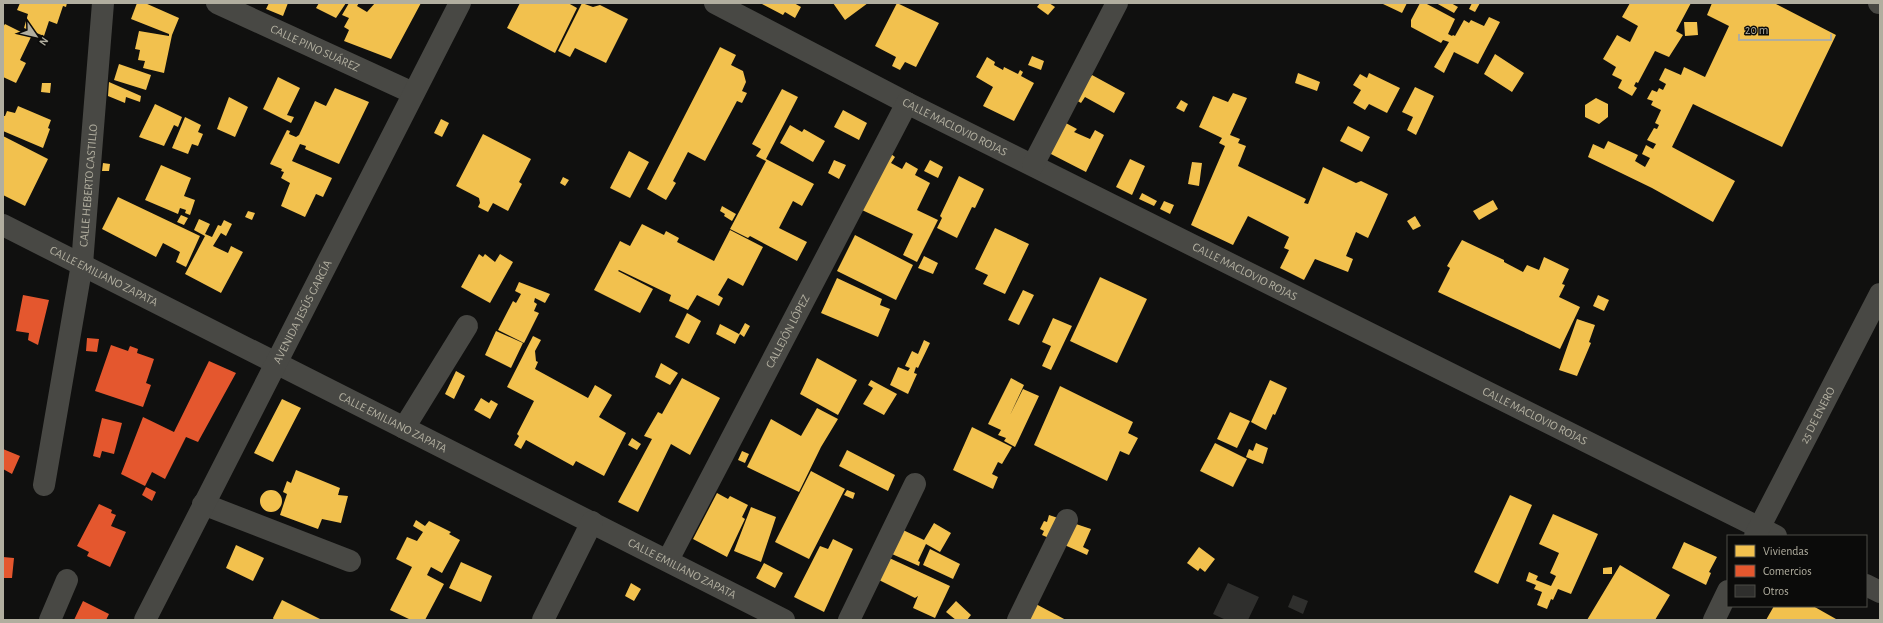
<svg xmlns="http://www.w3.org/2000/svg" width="1883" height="623" font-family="'Alegreya Sans',sans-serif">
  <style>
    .homes { fill: #f2c14e }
    .shops { fill: #e4572e }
    .building { fill: #2f2f2d }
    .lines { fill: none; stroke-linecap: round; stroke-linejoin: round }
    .minor { stroke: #484844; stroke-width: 22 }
    .labels { text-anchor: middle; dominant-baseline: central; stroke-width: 4; stroke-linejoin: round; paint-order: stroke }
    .street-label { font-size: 12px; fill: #b1ae9f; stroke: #0b0b0a }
  </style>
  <rect width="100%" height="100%" fill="#10100f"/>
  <path class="homes" d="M20 3H67L66 7 63 6 57 24 49 21 44 36 24 28 28 14 17 10Z
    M137 3H145L179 18 172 35 164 73 143 68 145 61 138 60 140 50 135 49 139 31 169 36V34L131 19Z
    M269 3H288L283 16 266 9Z
    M319 3H346L336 18 316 8Z
    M349 3H359L357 6 367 12 375 3H421L391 59 344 41 349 30 344 27 349 18 342 15Z
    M520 3H568L577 8 555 53 507 28Z
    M582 3 593 7 600 5 628 19 606 63 575 48 570 57 558 51Z
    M760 3H794L801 7 795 18 785 12 783 15Z
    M833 3H868L845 20Z
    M897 3 939 23 916 67 905 62 900 70 892 66 896 57 875 46Z
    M1040 3H1049L1055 7 1048 15 1037 7Z
    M1384 3H1407L1402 13 1383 4Z
    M1420 3H1425L1455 19 1448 34 1452 36 1453 35 1455 36 1464 20 1469 23 1471 20 1484 26 1489 17 1500 22 1478 64 1454 52 1444 73 1434 67 1449 42 1443 40 1441 43 1411 27V20Z
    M1436 3H1451L1458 7 1454 13Z
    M1472 3H1480L1475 12 1469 9Z
    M1630 3H1691L1676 31 1683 35 1669 57 1655 51 1638 83 1636 82 1634 86 1637 88 1632 96 1618 88 1622 80 1612 75 1616 67 1603 59 1617 35 1630 42 1638 26 1622 17Z
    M1712 3H1774L1836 35 1782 147 1693 104 1672 147 1735 181 1713 222 1652 188 1588 157 1593 144 1604 149 1608 141 1638 155 1635 161 1645 167 1650 158 1642 154 1646 145 1653 149 1656 144 1647 140 1654 128 1657 129 1659 125 1655 123 1661 110 1651 105 1653 101 1647 99 1652 90 1657 92 1659 88 1663 90 1666 84 1659 80 1665 68 1681 75 1684 67 1705 77 1729 26 1707 15Z
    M1684 22H1697L1698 35 1685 36Z
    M5 24 31 37 20 60 26 63 16 83 3 77V27Z
    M720 47 736 55 731 65 743 71 746 82 742 91 747 93 742 103 737 101 705 161 688 152 673 181 676 183 666 200 647 189Z
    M1495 54 1524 73 1512 92 1484 74Z
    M1032 56 1044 61 1041 70 1028 65Z
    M987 57 995 62 994 65 1003 70 1004 67 1018 74 1020 70 1023 72 1021 76 1034 83 1014 121 983 106 993 87 976 77Z
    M119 64 151 75 146 90 114 80Z
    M1298 73 1320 82 1317 91 1295 83Z
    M1369 73 1400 88 1387 113 1369 104 1365 110 1353 103 1361 90 1353 85 1360 74 1367 78Z
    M1092 75 1125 93 1114 113 1085 97 1081 103 1074 99Z
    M278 77 300 88 287 115 294 117 291 123 263 109Z
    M109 82 141 96 140 102 126 97 125 103 108 96Z
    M42 83H51L50 93 41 92Z
    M1415 87 1434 96 1416 135 1407 130 1413 117 1402 112Z
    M335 88 369 102 339 164 305 149 306 146 300 144 292 161 332 178 323 197 316 194 305 217 281 206 290 183 281 178 284 172 281 171 282 169 270 164 287 130 290 131 289 134 296 137 299 135 315 101 326 106Z
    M782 89 798 97 766 159 814 184 802 206 793 201 779 228 807 242 797 261 750 236 748 238 730 229 766 161 756 156 761 149 752 144Z
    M1233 93 1247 98 1230 135 1240 139 1238 143 1246 146 1238 166 1306 199 1304 203 1308 204 1323 167 1356 183 1361 181 1388 194 1368 238 1356 232 1346 256 1353 259 1348 272 1315 259 1304 280 1280 268 1289 250 1284 248 1289 237 1248 216 1233 245 1191 225 1225 146 1219 143 1222 138 1199 127 1213 96 1228 102Z
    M229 97 248 107 235 137 217 129Z
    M1596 98 1608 104V117L1599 124 1585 117V105Z
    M1181 100 1188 104 1184 112 1176 108Z
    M155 104 182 117 178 127 174 125 164 146 139 137Z
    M18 106 51 120 48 128 50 129 43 148 3 131V116H5L7 111 15 113Z
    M843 110 867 123 859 140 834 127Z
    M185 117 201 125 198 132 203 134 198 146 192 144 188 154 172 148Z
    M441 119 449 123 442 137 434 133Z
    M1064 122 1077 129 1074 132 1090 139 1095 130 1104 135 1086 172 1049 153Z
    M790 125 802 132 804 129 825 141 813 162 780 143Z
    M1348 126 1370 137 1362 152 1340 141Z
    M483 134 531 159 519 182 522 184 508 211 493 203 488 212 478 207 480 203 479 198 456 186Z
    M3 136 48 159 25 206 3 195Z
    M629 151 649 162 630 198 610 188Z
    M891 154 895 157 891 163 902 169 906 162 918 169 915 175 930 183 917 210 938 220 917 262 903 255 913 234 862 210Z
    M1130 159 1145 166 1132 195 1116 187Z
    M834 160 846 165 839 179 828 173Z
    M930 160 943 167 938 178 924 171Z
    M1192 162 1202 163 1199 186 1188 184Z
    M103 163 110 164 109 171H102Z
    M161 165 191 178 184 196 195 200 190 215 185 213 186 210 180 208 178 214 145 200Z
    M959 176 984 189 975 208 972 207 957 238 937 228 942 218 940 216Z
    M563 177 569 180 565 186 560 183Z
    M1142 193 1157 201 1154 206 1139 199Z
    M118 197 200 236 186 267 176 262 180 252 163 243 156 257 102 229Z
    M1493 200 1498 209 1479 220 1473 211Z
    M1164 201 1174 205 1170 214 1160 209Z
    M722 206 736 214 732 221 724 216 725 214 720 211Z
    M248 211 255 213 252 220 245 217Z
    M181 215 188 218 184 225 177 222Z
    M1415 216 1421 226 1413 230 1407 221Z
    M199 219 210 224 205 234 212 237 218 225 221 226 224 220 232 224 226 236 221 233 213 246 228 253 231 246 243 252 221 293 185 274 205 236 194 230Z
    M642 224 664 235 666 231 679 238 677 242 714 261 730 230 763 247 743 286 728 278 718 295 723 298 719 306 697 295 688 310 669 301 671 295 619 270 618 271 653 289 640 313 594 290 620 241 630 246Z
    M995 228 1029 244 1005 294 983 284 988 275 975 269Z
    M855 235 913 265 896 300 837 271Z
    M1462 240 1504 260V262L1523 272 1527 265 1539 270 1544 257 1569 269 1562 284 1565 285 1559 297 1580 307 1560 349 1438 292 1450 268 1447 266Z
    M479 254 483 257 485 254 495 262 500 254 513 262 490 303 461 287Z
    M924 256 938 263 933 274 918 268Z
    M1100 277 1147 299 1117 363 1070 341Z
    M837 278 882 299 880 305 890 309 878 337 821 313Z
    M519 282 550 294 545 303 535 298 534 302 537 304 534 311 539 313 524 343 498 330 513 301 516 303 521 294 515 291Z
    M1023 290 1034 295 1019 325 1008 320Z
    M1598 295 1609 300 1604 311 1593 306Z
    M687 313 701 321 689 344 675 337Z
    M1053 318 1072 326 1051 370 1042 366 1051 346 1042 342Z
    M1577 319 1595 325 1589 342 1591 343 1577 376 1559 370Z
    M745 323 750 326 744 337 740 334 735 344 716 334 720 324 739 334Z
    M496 331 523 343 511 368 485 355Z
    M533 336 541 340 535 351 536 361 538 362 535 369 588 398 595 385 612 395 599 417 626 433 604 476 576 461 573 466 526 440 521 449 514 445 519 436 517 434 534 401 507 387Z
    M924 340 930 343 918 368 916 367 914 373 917 374 908 394 890 385 898 367 908 371 910 368 905 366 912 351 918 354Z
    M817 358 857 380 838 415 800 394Z
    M661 363 678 373 670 385 655 377Z
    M456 371 465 376 454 399 445 394Z
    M682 378 720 398 690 455 671 444 638 512 618 502 652 439 644 436 658 412 662 414Z
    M1011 378 1024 385 1010 415 1023 389 1039 396 1015 447 1004 441 1006 438 998 435 1001 430 988 424Z
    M871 380 897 394 884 415 863 404 873 388 868 385Z
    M1270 380 1287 388 1275 415 1273 414 1266 430 1251 422Z
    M1060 386 1133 422 1128 433 1138 438 1129 455 1120 451 1107 481 1034 445Z
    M481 398 489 403 491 400 498 404 490 419 474 410Z
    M282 399 301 408 273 462 254 453Z
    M817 408 838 419 821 447 799 492 747 467 771 419 801 436Z
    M1230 412 1250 421 1237 448 1217 439Z
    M972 427 1012 447 1002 464 998 462 992 474 998 477 993 489 953 470Z
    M632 438 641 444 637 450 628 445Z
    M1215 443 1247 459 1233 487 1200 471Z
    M1256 443 1268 448 1263 464 1246 457 1249 449 1253 451Z
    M847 450 895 475 888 491 839 466Z
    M742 451 749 454 745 463 738 460Z
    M296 470 340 488 338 495 348 496 341 523 322 519 318 529 280 515 287 494 283 492 287 481 291 483Z
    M811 471 845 489 809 559 775 542Z
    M260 501a11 11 0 1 1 22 0a11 11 0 1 1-22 0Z
    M847 490 855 493 853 499 844 495Z
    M717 493 728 499 730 496 748 505 742 517 745 519 727 557 693 539Z
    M1510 495 1532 505 1498 584 1474 572Z
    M751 507 776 517 761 562 734 551Z
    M1553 514 1598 534 1571 594 1558 589 1553 600 1551 599 1547 609 1537 605 1542 592 1534 589 1536 585 1526 581 1529 572 1538 576 1536 580 1551 586 1556 576 1550 573 1559 553 1539 544Z
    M1049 515 1091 529 1083 547 1089 550 1087 555 1042 535 1044 531 1040 529 1044 521 1047 522Z
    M416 520 425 526 429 521 451 532 449 534 460 540 442 573 431 567 427 575 444 584 425 620H411L390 610 412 567 396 559 407 537 417 541 423 532 413 526Z
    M934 523 951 533 940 552 926 544 918 561 920 562 919 566 892 554 903 530 924 540Z
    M833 539 853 549 824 612 794 597 820 546 828 549Z
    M1684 542 1717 557 1709 572 1711 573 1706 585 1672 568Z
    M236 545 264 558 253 581 226 568Z
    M1199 547 1215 559 1205 572 1200 568 1198 571 1187 563Z
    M930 549 960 564 953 579 923 565Z
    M885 556 950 586 935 618 913 608 918 596 915 598 875 578Z
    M461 562 492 576 481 602 449 588Z
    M764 563 783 573 775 588 756 578Z
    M1620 565 1670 595 1655 620H1587Z
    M1612 567V574H1603V568Z
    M631 583 641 589 634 601 625 596Z
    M282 600 322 620H274L273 618Z
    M956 601 971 615 967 620H956L946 612Z
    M1034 603 1066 620H1026Z
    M1774 606H1813L1836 619 1835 620H1766Z"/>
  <path class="shops" d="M23 295 49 300 38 345 28 340 29 333 16 331Z
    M87 338 99 339 97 352 86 351Z
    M111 345 128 351 130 346 138 349 137 353 154 359 146 383 151 385 143 407 95 391Z
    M209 361 236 373 198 442 186 437 165 479 152 472 145 486 121 474 143 417 174 432Z
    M102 418 122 423 114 454 102 451 100 458 93 456Z
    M3 449 20 456 12 474 3 469Z
    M146 487 156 492 152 501 142 495Z
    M99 504 112 510 111 513 116 515 111 526 126 532 110 567 87 556 89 552 77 546Z
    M3 557 14 558 12 578H3Z
    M83 601 109 614 106 620H74Z"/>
  <path class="building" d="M1228 583 1259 597 1248 620H1226L1213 614Z
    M1293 595 1308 601 1303 614 1288 607Z"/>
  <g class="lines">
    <g class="minor">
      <path id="s1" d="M217 3 413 93"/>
      <path id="s2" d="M715 3 907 103 1776 536"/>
      <path d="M1879 3H1880"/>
      <path d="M1033 165 1117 3"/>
      <path id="s3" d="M3 225 784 620"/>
      <path d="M404 428 467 326"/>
      <path id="s4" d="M44 485 82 264 103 3"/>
      <path d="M203 504 350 561"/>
      <path id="s5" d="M1755 536 1880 294"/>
      <path id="s6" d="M668 560 907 103"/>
      <path d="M1866 585 1880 592"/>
      <path d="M50 620 67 580"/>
      <path id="s7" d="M145 620 460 3"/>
      <path d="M543 620 592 522"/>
      <path d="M849 620 915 484"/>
      <path d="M1018 620 1067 520"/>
      <path d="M1714 620 1728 591"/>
    </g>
  </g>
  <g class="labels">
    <g class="street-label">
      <text stroke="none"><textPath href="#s1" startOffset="108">CALLE PINO SUÁREZ</textPath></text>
      <text stroke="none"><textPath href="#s2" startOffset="270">CALLE MACLOVIO ROJAS</textPath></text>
      <text stroke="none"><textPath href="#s4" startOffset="303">CALLE HEBERTO CASTILLO</textPath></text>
      <text stroke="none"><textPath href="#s2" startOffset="594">CALLE MACLOVIO ROJAS</textPath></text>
      <text stroke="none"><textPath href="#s3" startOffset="113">CALLE EMILIANO ZAPATA</textPath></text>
      <text stroke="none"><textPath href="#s7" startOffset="346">AVENIDA JESÚS GARCÍA</textPath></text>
      <text stroke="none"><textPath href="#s6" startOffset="258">CALLEJÓN LÓPEZ</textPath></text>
      <text stroke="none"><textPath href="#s2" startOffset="918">CALLE MACLOVIO ROJAS</textPath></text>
      <text stroke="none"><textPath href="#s5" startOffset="136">25 DE ENERO</textPath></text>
      <text stroke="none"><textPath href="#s3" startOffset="437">CALLE EMILIANO ZAPATA</textPath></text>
      <text stroke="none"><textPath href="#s3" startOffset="761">CALLE EMILIANO ZAPATA</textPath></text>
    </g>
  </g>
  <rect width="1883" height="623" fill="none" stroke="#b1ae9f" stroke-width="8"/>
  <rect x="1727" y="535" width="140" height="72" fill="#0b0b0a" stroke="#4d4c46"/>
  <rect x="1735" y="545" width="20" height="12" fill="#f2c14e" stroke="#4d4c46"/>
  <text x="1763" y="555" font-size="12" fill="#b1ae9f">Viviendas</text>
  <rect x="1735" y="565" width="20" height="12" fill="#e4572e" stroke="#4d4c46"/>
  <text x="1763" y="575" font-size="12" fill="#b1ae9f">Comercios</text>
  <rect x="1735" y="585" width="20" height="12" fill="#2f2f2d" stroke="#4d4c46"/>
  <text x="1763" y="595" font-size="12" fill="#b1ae9f">Otros</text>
  <g transform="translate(36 36) rotate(124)" stroke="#0b0b0a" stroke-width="3" paint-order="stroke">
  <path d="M0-3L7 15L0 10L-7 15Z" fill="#b1ae9f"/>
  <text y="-6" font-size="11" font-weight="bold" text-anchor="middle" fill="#b1ae9f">N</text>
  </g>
  <path d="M1739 34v6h92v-6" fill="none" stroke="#b1ae9f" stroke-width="2"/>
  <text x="1745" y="34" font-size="12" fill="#b1ae9f" stroke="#0b0b0a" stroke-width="3" paint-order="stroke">20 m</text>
</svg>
